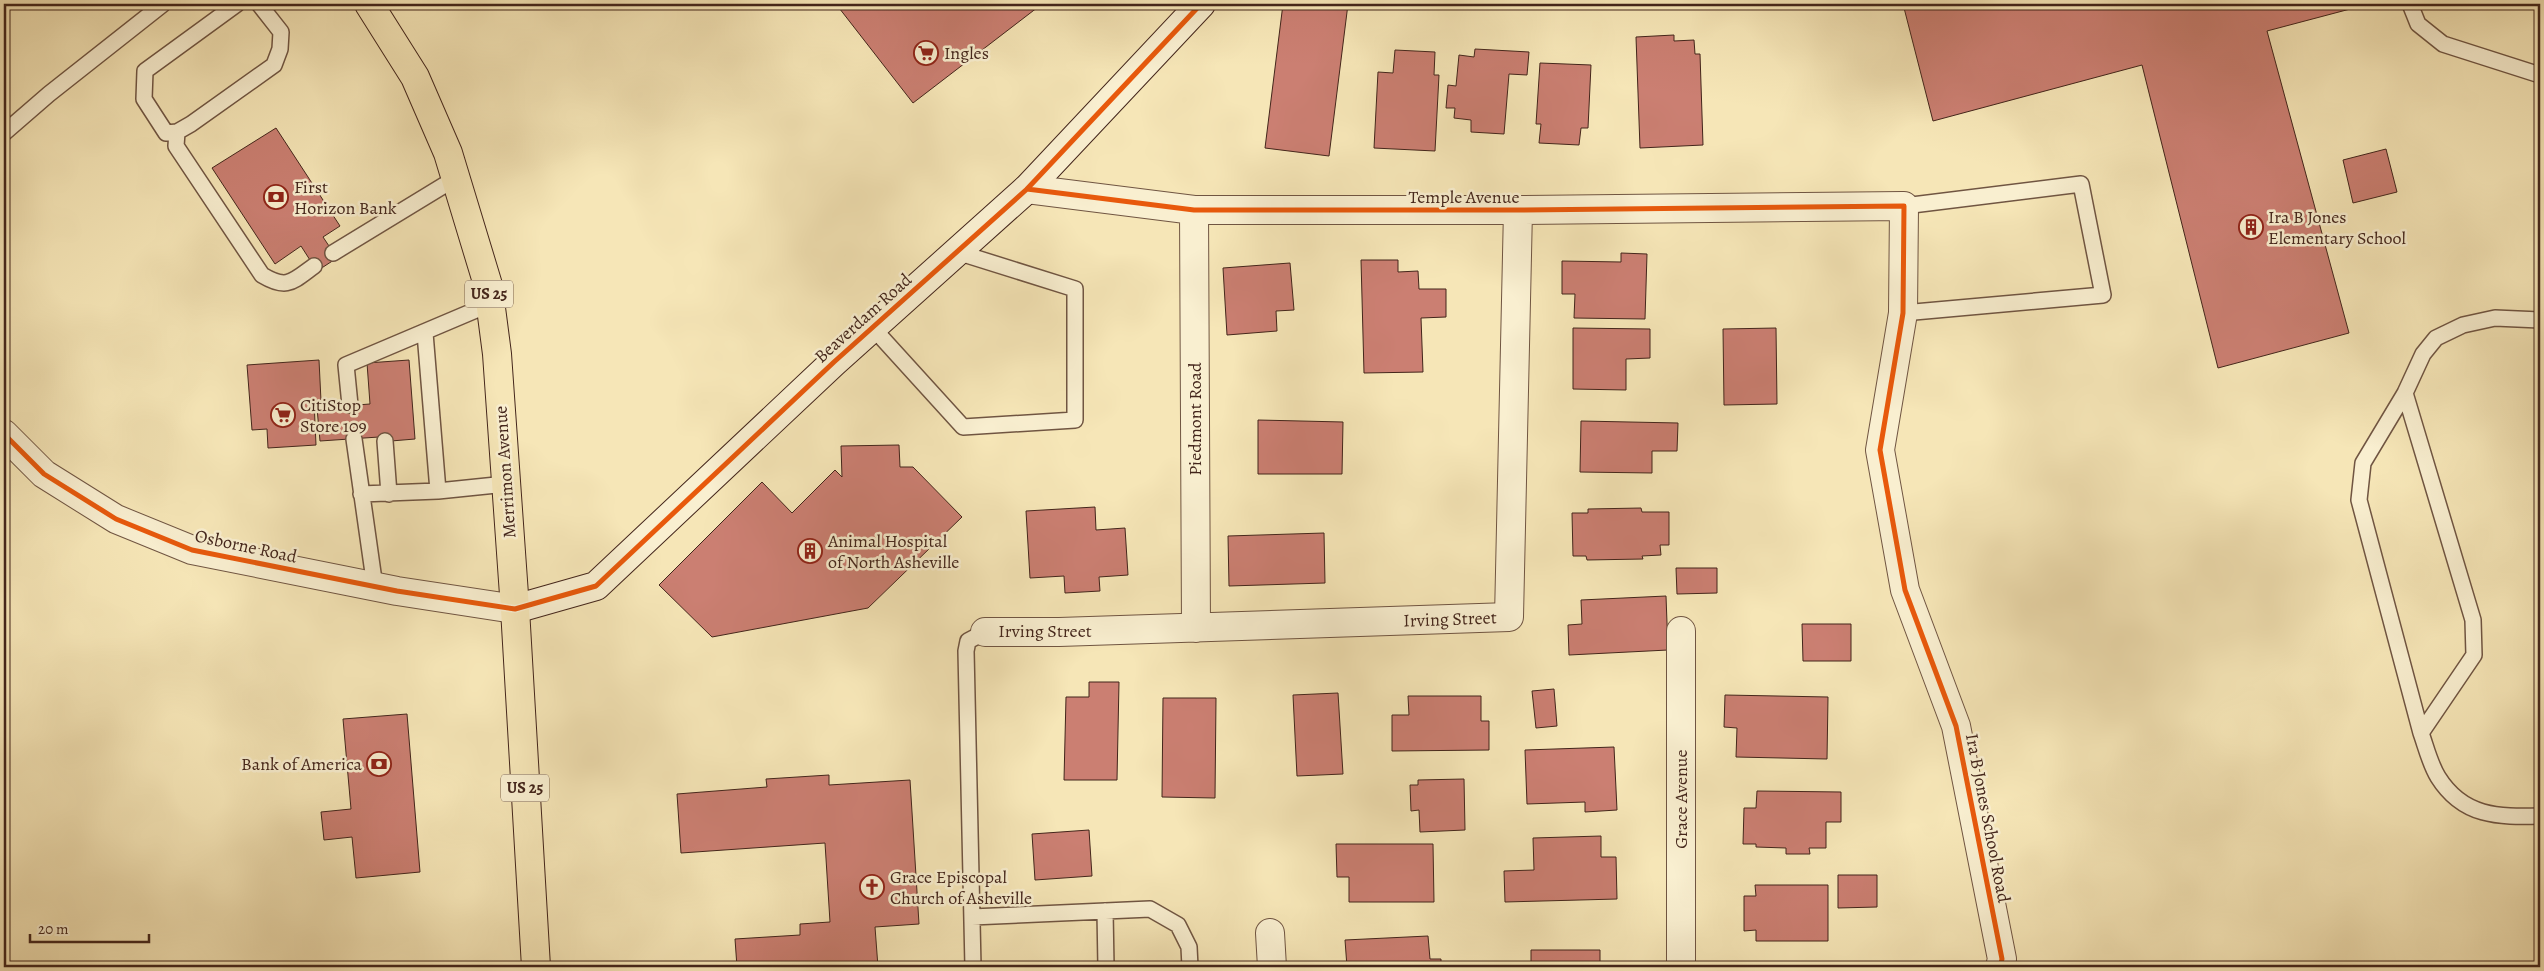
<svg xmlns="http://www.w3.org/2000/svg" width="2544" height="971" font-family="Alegreya,serif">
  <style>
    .building { fill: #cb7f72; stroke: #43251b }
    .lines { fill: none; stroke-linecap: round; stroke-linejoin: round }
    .lane-casing { stroke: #705542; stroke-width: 18 }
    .street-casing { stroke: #705542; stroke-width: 30 }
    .secondary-casing { stroke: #43251b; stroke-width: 30 }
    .primary-casing { stroke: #43251b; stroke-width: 30 }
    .lane { stroke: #f9efd0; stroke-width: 15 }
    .street { stroke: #f9efd0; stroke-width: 28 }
    .secondary { stroke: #f9efd0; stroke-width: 28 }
    .primary { stroke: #f6e6b7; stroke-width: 28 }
    .cycleway-casing { stroke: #f9efd0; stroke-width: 8 }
    .cycleway { stroke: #e8590c; stroke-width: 5 }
    .labels { text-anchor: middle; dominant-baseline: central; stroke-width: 5; stroke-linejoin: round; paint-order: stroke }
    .shield { fill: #f9efd0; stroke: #7a6251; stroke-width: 1 }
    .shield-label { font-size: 16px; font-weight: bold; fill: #43251b }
    .poi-label { font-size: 18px; fill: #43251b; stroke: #f9efd0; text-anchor: start }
    .street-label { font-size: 18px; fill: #43251b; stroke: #f9efd0 }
  </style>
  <rect width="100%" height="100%" fill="#f6e6b7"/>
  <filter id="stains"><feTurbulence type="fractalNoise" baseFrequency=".004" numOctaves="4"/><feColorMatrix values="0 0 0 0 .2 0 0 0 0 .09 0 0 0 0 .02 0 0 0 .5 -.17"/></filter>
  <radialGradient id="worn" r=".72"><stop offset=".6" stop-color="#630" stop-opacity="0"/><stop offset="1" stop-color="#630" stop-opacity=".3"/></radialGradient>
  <path class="building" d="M836 4H1042L913 103Z
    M1283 4H1348L1329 156 1265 148Z
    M1903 4H2369L2267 31 2349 333 2218 368 2142 65 1933 121Z
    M1674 35V41L1694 40 1695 54H1700L1703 145 1640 148 1636 37Z
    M1475 49 1529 52 1527 75 1509 74 1504 134 1471 132V120L1454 118 1455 108H1446L1448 85 1456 86 1459 55 1474 57Z
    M1395 50 1435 52 1434 75H1439L1435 151 1374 148 1378 72 1393 73Z
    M1540 63 1591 65 1588 128H1581L1579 145 1539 143 1541 124H1536Z
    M276 128 340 226 323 237 337 258 317 271 301 246 275 264 212 168Z
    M2386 149 2397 192 2353 203 2343 160Z
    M1621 253 1647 254 1645 319 1574 318 1575 294H1562V261L1621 262Z
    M1361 260H1398V272L1418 271 1419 289H1446V317L1421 318 1423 372 1364 373Z
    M1290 263 1294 310 1276 311 1277 331 1227 335 1223 268Z
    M1573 328 1650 329V358L1626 359V390L1573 389Z
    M1776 328 1777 404 1724 405 1723 329Z
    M319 360 321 401H314L316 445 268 448 267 429 252 430 247 365Z
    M409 360 415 439 379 442V437L320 441 317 408 370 404 367 363Z
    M1258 420 1343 422 1342 474H1258Z
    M1581 421 1678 423 1677 451H1652V473L1580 472Z
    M899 445 900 467H913L962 517 868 608 712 637 659 585 762 482 792 513 835 470 842 477 841 446Z
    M1095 507 1096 530 1125 528 1128 575 1099 577 1100 591 1065 593 1064 576 1030 578 1026 511Z
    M1641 508 1642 512H1669V545H1660L1661 555 1642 556 1643 559 1587 560 1586 556H1573L1572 513H1588V509Z
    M1324 533 1325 583 1229 586 1228 536Z
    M1676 568H1717V593L1677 594Z
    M1666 596 1668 650 1569 655 1568 625 1582 624 1581 600Z
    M1802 624H1851V661H1803Z
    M1089 682H1119L1117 780H1064L1066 697H1089Z
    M1554 689 1557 726 1536 728 1532 691Z
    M1338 693 1343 774 1297 776 1293 695Z
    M1725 695 1828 697 1827 759 1736 757 1737 728 1724 727Z
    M1408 696H1481V721H1489V750L1392 751V715H1409Z
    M1163 698H1216L1215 798 1162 797Z
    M407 714 420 872 356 878 352 837 324 840 321 812 351 809 343 719Z
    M1614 747 1617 810 1585 812V802L1527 804 1525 750Z
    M829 775V785L910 780 919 924 875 927 878 967H737L735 939 800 935V924L830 922 825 843 681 853 677 794 767 787 766 779Z
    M1464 779 1465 830 1420 832 1419 810 1411 811 1410 785H1418V780Z
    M1757 791 1841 792V822H1826V848H1809L1810 854H1786V848L1756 847V844H1743L1744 808H1756Z
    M1089 830 1092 876 1035 880 1032 834Z
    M1601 836V857H1616L1617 899 1505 902 1504 871 1534 870 1533 838Z
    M1336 844H1433L1434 902H1349V877H1337Z
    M1838 875H1877V907L1838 908Z
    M1755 885H1828V941H1756V930L1744 931V896H1756Z
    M1428 936 1430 959H1441V967H1347L1345 940Z
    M1531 950H1600V967H1531Z
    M1756 964H1825V967H1756Z"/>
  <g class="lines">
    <defs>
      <path id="lane" d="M237 4 145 71 144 99 166 133 177 132 191 124 274 65 280 49 281 32 259 4
        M2410 4 2418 24 2443 44 2540 75
        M177 132 176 146 262 275C287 290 292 282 314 266
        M4 133 49 94 163 4
        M333 253 456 178
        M1903 313 2103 295 2081 184 1904 206
        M873 328 963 427 1075 420V289L957 252
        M425 333 438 491
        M2405 393 2473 620 2474 655 2421 733 2359 500 2363 463 2405 393 2423 354 2436 338 2463 325 2495 318 2540 320
        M350 405 346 365 490 304
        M354 439 375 587
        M385 441 389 494
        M361 494 438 491 506 484
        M2421 733C2426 747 2430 764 2438 777 2463 817 2498 817 2540 816
        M1105 911 1106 967
        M972 917 1150 909 1178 925 1189 947 1190 967
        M973 967 966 651 968 641 985 632"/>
      <path id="street" d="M1027 189 1194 210H1518L1904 206 1903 313 1880 450 1905 590 1956 726 2002 959 2000 967
        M1194 210 1196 628
        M4 434 44 474 116 519 192 550 397 591 515 609
        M985 632H1059L1509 617 1518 210
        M1270 933 1272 967
        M1681 967V631"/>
      <path id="secondary" d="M515 609 596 586 834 362 1027 189 1201 4"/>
      <path id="primary" d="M369 4 415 77 448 153 488 285 497 354 515 609 536 967"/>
    </defs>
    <use href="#lane" class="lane-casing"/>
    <use href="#street" class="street-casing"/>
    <use href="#secondary" class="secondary-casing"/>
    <use href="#primary" class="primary-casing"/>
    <use href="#lane" class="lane"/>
    <use href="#street" class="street"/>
    <use href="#secondary" class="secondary"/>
    <use href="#primary" class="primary"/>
    <defs>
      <path id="cycleway" d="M1027 189 1194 210H1518L1904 206 1903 313 1880 450 1905 590 1956 726 2002 959 2000 967
        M4 434 44 474 116 519 192 550 397 591 515 609 596 586 834 362 1027 189 1201 4"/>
    </defs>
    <use href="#cycleway" class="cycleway-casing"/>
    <use href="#cycleway" class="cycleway"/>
  </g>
  <defs>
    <symbol id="supermarket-ring" viewBox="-11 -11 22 22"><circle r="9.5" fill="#f9efd0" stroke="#8f2418" stroke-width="1.5"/><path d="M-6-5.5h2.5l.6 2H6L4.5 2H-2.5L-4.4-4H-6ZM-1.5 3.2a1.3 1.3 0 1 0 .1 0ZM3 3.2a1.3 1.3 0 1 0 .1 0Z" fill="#8f2418"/></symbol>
    <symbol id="bank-ring" viewBox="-11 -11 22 22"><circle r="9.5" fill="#f9efd0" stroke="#8f2418" stroke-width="1.5"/><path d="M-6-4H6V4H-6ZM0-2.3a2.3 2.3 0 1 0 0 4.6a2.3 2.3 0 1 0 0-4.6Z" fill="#8f2418"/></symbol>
    <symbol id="building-ring" viewBox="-11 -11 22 22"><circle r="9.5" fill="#f9efd0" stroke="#8f2418" stroke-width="1.5"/><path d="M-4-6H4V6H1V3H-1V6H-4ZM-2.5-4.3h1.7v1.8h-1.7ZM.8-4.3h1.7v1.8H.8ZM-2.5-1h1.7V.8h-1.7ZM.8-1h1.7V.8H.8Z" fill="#8f2418"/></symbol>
    <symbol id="church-ring" viewBox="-11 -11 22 22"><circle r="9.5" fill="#f9efd0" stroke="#8f2418" stroke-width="1.5"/><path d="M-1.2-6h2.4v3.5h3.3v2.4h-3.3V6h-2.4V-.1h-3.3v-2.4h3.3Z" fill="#8f2418"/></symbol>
  </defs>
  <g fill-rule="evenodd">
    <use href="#supermarket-ring" x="912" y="39" width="28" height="28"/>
    <use href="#bank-ring" x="262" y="183" width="28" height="28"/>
    <use href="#building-ring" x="2237" y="213" width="28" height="28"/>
    <use href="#supermarket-ring" x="269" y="401" width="28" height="28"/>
    <use href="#building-ring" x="796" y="537" width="28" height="28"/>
    <use href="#bank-ring" x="365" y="750" width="28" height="28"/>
    <use href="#church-ring" x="858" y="873" width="28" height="28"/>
  </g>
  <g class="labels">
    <g class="shield">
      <rect x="465" y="280.5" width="48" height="27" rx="4"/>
      <rect x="501" y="774.5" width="48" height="27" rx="4"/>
    </g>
    <g class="shield-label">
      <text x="489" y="294">US 25</text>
      <text x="525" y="788">US 25</text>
    </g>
    <g class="poi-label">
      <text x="944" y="53">Ingles</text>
      <text x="294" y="187">First<tspan x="294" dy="21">Horizon Bank</tspan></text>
      <text x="2268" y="217">Ira B Jones<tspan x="2268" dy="21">Elementary School</tspan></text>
      <text x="300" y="405">CitiStop<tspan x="300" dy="21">Store 109</tspan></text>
      <text x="828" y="541">Animal Hospital<tspan x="828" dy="21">of North Asheville</tspan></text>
      <text x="362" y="764" text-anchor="end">Bank of America</text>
      <text x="890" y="877">Grace Episcopal<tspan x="890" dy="21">Church of Asheville</tspan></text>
    </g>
    <g class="street-label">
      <text x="1464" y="197">Temple Avenue</text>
      <text transform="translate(863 318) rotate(-42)">Beaverdam Road</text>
      <text transform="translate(1195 419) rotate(-90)">Piedmont Road</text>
      <text transform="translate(505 472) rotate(-94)">Merrimon Avenue</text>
      <text transform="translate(246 546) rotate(12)">Osborne Road</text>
      <text transform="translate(1450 619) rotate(-2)">Irving Street</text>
      <text x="1045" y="631">Irving Street</text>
      <text transform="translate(1681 799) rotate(-90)">Grace Avenue</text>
      <text transform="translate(1988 818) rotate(79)">Ira B Jones School Road</text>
    </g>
  </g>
  <rect width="2544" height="971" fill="none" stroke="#f6e6b7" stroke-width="20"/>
  <rect x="5" y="5" width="2534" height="961" fill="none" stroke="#43251b" stroke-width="2.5"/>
  <rect x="10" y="10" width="2524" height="951" fill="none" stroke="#43251b"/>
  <path d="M30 934v8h119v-8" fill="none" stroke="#43251b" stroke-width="2.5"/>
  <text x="38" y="934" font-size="15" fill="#43251b" stroke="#f9efd0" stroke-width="4" paint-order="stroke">20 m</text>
  <rect width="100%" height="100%" filter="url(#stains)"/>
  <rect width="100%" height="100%" fill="url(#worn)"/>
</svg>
